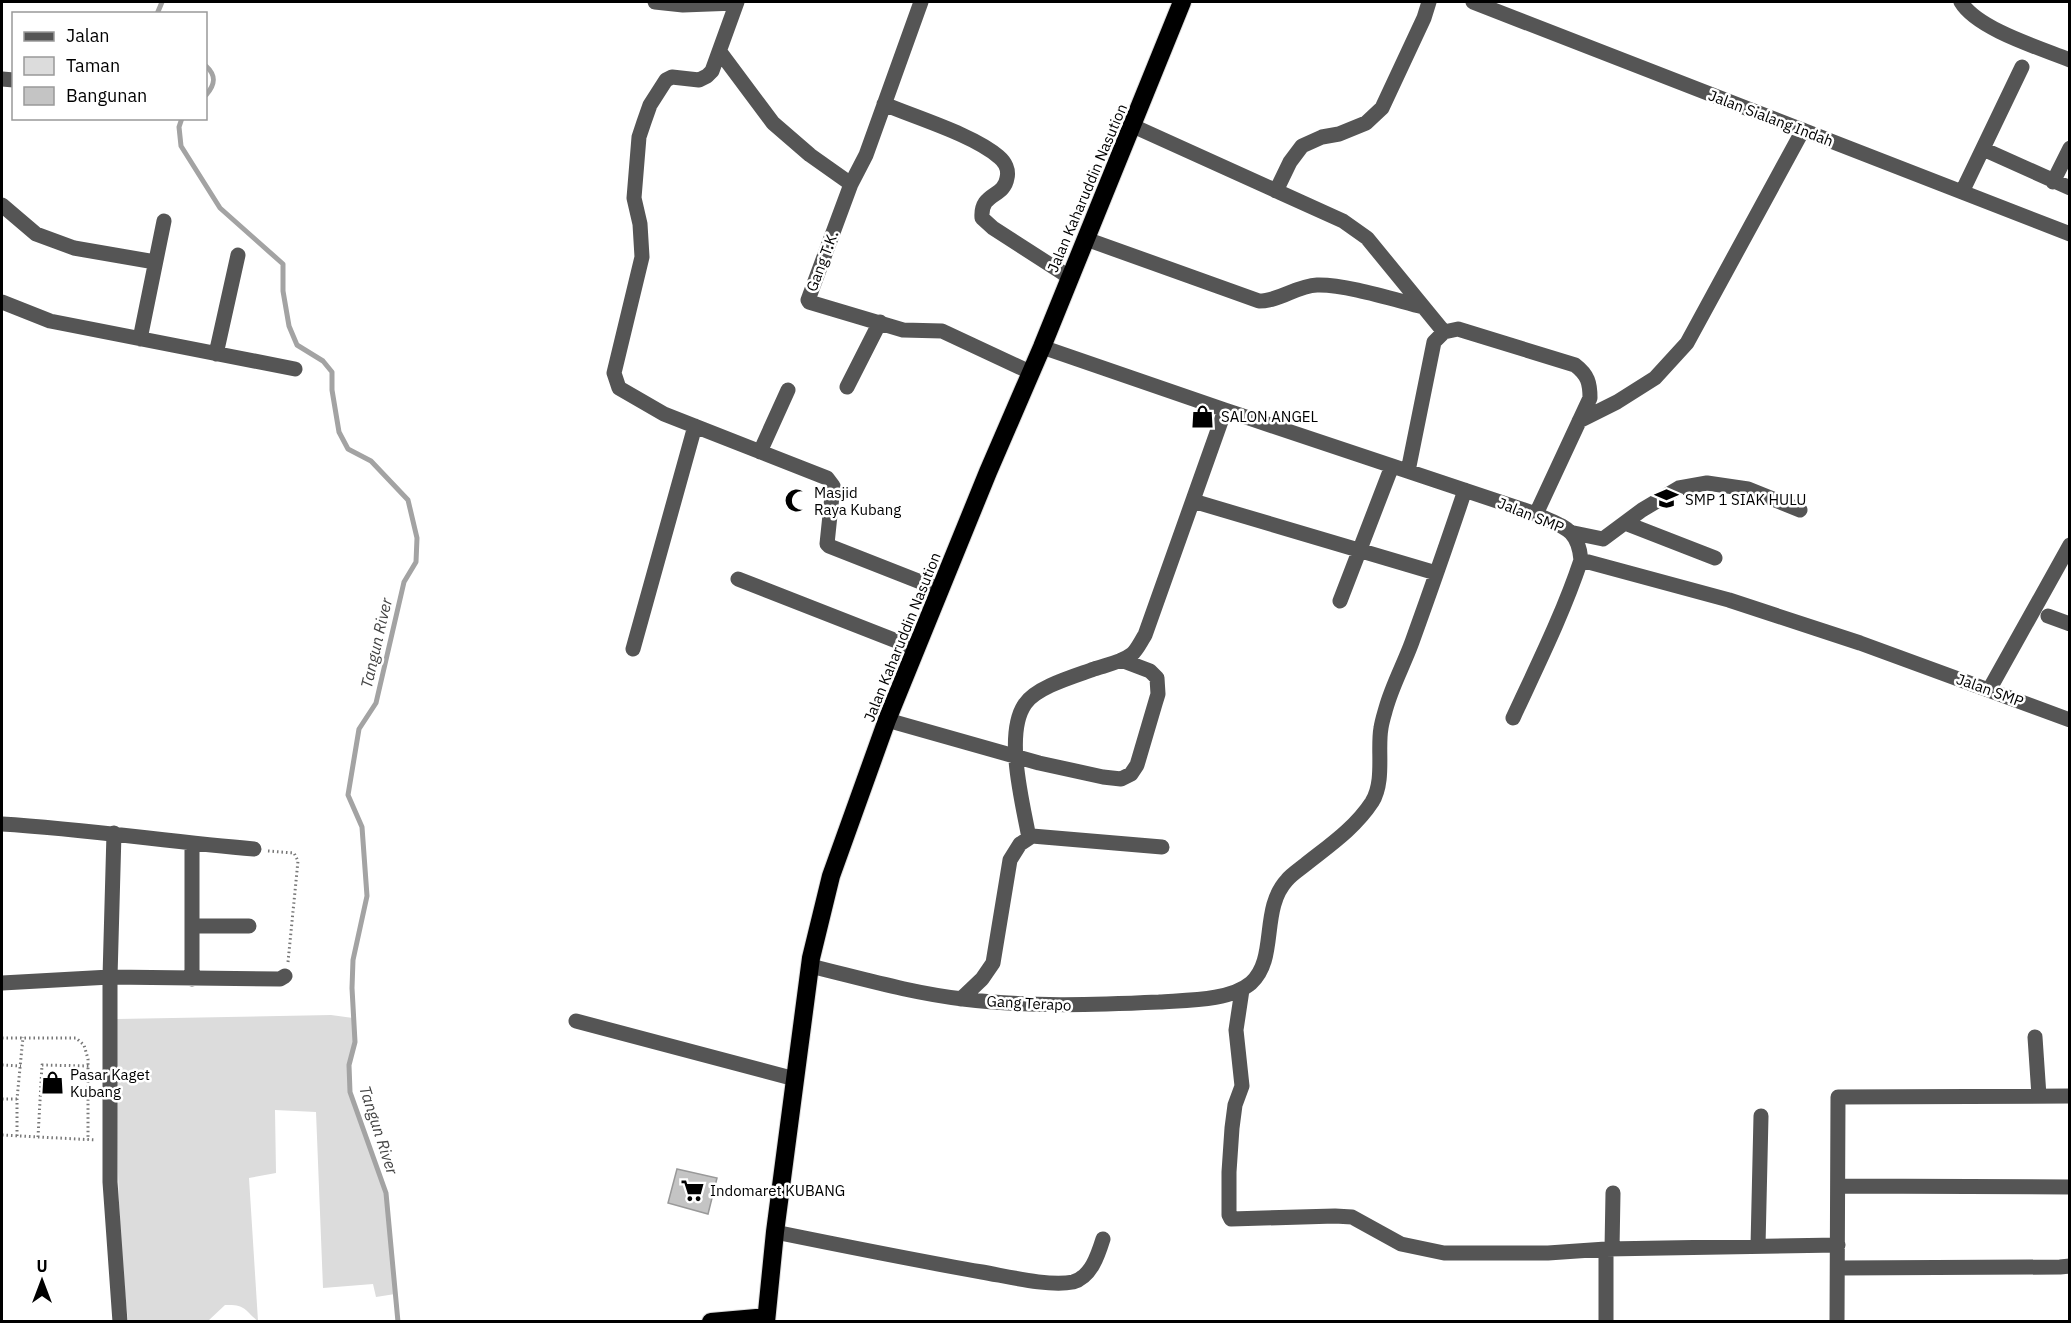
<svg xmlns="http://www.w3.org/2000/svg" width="2071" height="1323" font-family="'IBM Plex Sans',sans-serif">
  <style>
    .green { fill: #dcdcdc }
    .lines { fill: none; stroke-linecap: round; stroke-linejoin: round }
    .stream { stroke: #a3a3a3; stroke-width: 5 }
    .building { fill: #c4c4c4; stroke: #999; stroke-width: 1.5 }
    .highway-casing { stroke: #dbdbdb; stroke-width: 20 }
    .path { stroke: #777; stroke-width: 3; stroke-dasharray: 1.5 3; stroke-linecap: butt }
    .minor { stroke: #555; stroke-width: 15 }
    .highway { stroke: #000; stroke-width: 18 }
    .labels { text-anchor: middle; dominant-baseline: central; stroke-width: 5; stroke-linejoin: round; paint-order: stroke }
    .street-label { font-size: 15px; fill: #000; stroke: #fff }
    .poi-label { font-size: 15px; fill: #000; stroke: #fff; text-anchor: start }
    .water-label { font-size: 16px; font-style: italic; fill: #444; stroke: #fff }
  </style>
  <rect width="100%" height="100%" fill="#fff"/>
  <path class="green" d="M331 1015 353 1018 355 1042 349 1065 350 1092 386 1193 395 1294 376 1297 373 1284 323 1288 316 1112 275 1110 276 1173 249 1178 258 1321C244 1310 246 1304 225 1305L208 1321H128C116 1221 117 1120 117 1019Z"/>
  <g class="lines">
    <path class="stream" d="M157 14 162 2
      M206 66C217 76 215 85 206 95
      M182 118 179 127 181 146 220 208 283 264V291L289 326 297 345 323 361 332 372V390L339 432 348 449 371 461 408 500 417 538 416 562 404 582 376 703 359 729 348 795 362 827 367 896 353 960 352 988 355 1042 349 1065 350 1092 386 1193 398 1322"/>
  </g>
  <path class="building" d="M677 1169 717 1178 708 1214 668 1203Z"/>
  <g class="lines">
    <defs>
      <path id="highway" d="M711 1322 766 1317
        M766 1322 775 1232 811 958 831 876 887 720 988 472 1042 347 1182 2"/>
    </defs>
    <use href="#highway" class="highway-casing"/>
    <path class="path" d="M268 851 294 853 298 861 288 962
      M2 1038H76L84 1045 88 1059V1140
      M2 1065 21 1066
      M2 1099H17
      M2 1135 96 1140
      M17 1136V1099L23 1037
      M38 1137 42 1065 89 1066"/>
    <path class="minor" d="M655 2 683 5 736 3
      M737 2 712 71 707 76 699 80 672 77 666 80 650 105 644 122 639 137 634 198 640 224 642 257 614 373 619 388 664 414 827 478 833 486 827 544 829 546 941 590
      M921 2 866 155 851 184 808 300 809 302 903 330 942 331 1030 372
      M1473 2 2070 234
      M1961 2C1977 29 2040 48 2070 60
      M720 52 773 123 810 155 851 184
      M2 79 14 80
      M884 104C917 118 974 135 999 157 1005 162 1009 170 1007 178 1004 198 980 192 982 218L993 228 1069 277
      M1133 126 1343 221 1367 238 1444 332
      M1983 149 2070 188
      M2053 182 2070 148
      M1276 191 1290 162 1302 146 1322 137 1339 134 1366 123 1382 108 1424 18 1429 2
      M1962 192 2022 67
      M2 205 36 234 74 248 155 262
      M1086 239 1259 301C1280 301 1296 286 1317 285 1345 284 1395 300 1423 307
      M2 302 50 321 295 369
      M140 339 164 221
      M1042 347 1225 410 1536 514C1562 527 1578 527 1581 560L1729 600 1860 643 2070 720
      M216 354 238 255
      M847 387 880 322
      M1579 421 1617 402 1655 378 1687 343 1803 130
      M760 452 788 390
      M1408 471 1434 342 1444 332 1458 329 1575 365C1588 375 1590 383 1590 398L1536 514
      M1193 501 1436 573
      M1625 523 1715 558
      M1574 533 1603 539 1642 510 1679 488 1707 483 1748 489 1800 510
      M738 579 917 649
      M1340 601 1392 466
      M2048 616 2070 624
      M633 649 695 426
      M1989 690 2070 545
      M1513 718C1537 666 1563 614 1581 560
      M887 720 1039 763 1103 777 1121 779 1131 774 1137 765 1155 704 1158 694 1157 678 1150 671 1121 660
      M2 824C86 829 170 842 254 849
      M114 833 110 977V1182L120 1322
      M1029 838C1023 804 1004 734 1025 704 1036 687 1075 676 1094 669 1106 665 1122 662 1132 654 1137 650 1141 641 1145 635L1225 410
      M192 844V979
      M193 926H249
      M810 966C860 978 911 993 963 999 1028 1007 1093 1005 1159 1002 1186 1000 1230 1001 1251 983 1278 959 1260 909 1287 880 1292 874 1300 869 1306 864 1330 845 1355 828 1372 802 1385 781 1377 749 1381 728 1382 721 1384 715 1386 708 1392 686 1404 664 1412 642 1430 592 1448 541 1465 490
      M2 983 110 977 280 979 285 976
      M1242 990 1236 1030 1242 1086 1235 1105 1232 1128 1229 1172V1215L1231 1219 1335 1216 1352 1217 1401 1244 1444 1253H1548L1606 1249 1838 1245
      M961 999 982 979 993 963 1010 860 1020 844 1032 836 1162 847
      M576 1021 795 1079
      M2035 1037 2039 1096
      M1838 1186 2070 1187
      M775 1232C844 1246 913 1260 982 1272 1006 1276 1049 1287 1073 1282 1091 1277 1098 1255 1103 1239
      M1758 1246 1761 1116
      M1612 1249 1613 1193
      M1838 1268 2060 1267 2070 1266
      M1606 1322V1249
      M1837 1322 1838 1097 2070 1096"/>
    <use href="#highway" class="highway"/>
  </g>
  <defs>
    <symbol id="shop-bare" viewBox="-9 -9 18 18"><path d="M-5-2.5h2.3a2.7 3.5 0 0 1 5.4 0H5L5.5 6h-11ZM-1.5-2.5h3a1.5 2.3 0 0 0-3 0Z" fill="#000" stroke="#fff" stroke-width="2.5" paint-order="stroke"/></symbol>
    <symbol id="school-bare" viewBox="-9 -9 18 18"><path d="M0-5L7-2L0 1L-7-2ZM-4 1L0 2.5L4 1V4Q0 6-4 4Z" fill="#000" stroke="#fff" stroke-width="2.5" paint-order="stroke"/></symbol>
    <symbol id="mosque-bare" viewBox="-9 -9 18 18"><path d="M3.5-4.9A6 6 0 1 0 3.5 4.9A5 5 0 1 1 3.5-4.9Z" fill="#000" stroke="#fff" stroke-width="2.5" paint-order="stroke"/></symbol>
    <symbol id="supermarket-bare" viewBox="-9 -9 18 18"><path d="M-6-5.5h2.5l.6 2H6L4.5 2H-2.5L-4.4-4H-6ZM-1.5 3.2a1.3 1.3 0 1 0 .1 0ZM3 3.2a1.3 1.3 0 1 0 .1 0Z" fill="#000" stroke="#fff" stroke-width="2.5" paint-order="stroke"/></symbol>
  </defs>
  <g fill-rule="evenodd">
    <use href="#shop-bare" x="1186" y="400" width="33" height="33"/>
    <use href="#school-bare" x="1650" y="482" width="33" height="33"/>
    <use href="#mosque-bare" x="780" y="484" width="33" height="33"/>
    <use href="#shop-bare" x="36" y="1066" width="33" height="33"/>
    <use href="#supermarket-bare" x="676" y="1174" width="33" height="33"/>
  </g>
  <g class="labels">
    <g class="street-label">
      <text transform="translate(1771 118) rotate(21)">Jalan Sialang Indah</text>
      <text transform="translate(1087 188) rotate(-67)">Jalan Kaharuddin Nasution</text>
      <text transform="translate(822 261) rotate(-69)">Gang T.K.</text>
      <text transform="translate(1531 515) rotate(22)">Jalan SMP</text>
      <text transform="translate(902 637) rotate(-68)">Jalan Kaharuddin Nasution</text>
      <text transform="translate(1990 690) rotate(20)">Jalan SMP</text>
      <text transform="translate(1029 1003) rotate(3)">Gang Terapo</text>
    </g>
    <g class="poi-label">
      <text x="1221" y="416">SALON ANGEL</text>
      <text x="814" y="492">Masjid<tspan x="814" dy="17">Raya Kubang</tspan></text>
      <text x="1685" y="499">SMP 1 SIAK HULU</text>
      <text x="70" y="1074">Pasar Kaget<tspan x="70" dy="17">Kubang</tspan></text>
      <text x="710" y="1190">Indomaret KUBANG</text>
    </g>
    <g class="water-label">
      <text transform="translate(376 643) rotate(-77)">Tangun River</text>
      <text transform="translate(379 1130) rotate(72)">Tangun River</text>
    </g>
  </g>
  <rect width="2071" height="1323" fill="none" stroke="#000000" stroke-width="6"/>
  <rect x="12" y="12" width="195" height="108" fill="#ffffff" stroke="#999999" stroke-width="1.5"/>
  <rect x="24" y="32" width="30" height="9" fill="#555555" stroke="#999999" stroke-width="1.5"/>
  <text x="66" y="42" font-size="18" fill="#000000">Jalan</text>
  <rect x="24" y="57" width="30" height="18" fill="#dcdcdc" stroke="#999999" stroke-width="1.5"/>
  <text x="66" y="72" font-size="18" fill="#000000">Taman</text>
  <rect x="24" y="87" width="30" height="18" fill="#c4c4c4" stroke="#999999" stroke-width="1.5"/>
  <text x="66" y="102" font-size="18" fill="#000000">Bangunan</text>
  <g transform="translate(42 1281)" stroke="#ffffff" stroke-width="4.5" paint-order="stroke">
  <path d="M0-4.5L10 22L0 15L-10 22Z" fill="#000000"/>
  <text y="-9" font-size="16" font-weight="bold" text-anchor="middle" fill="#000000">U</text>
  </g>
</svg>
